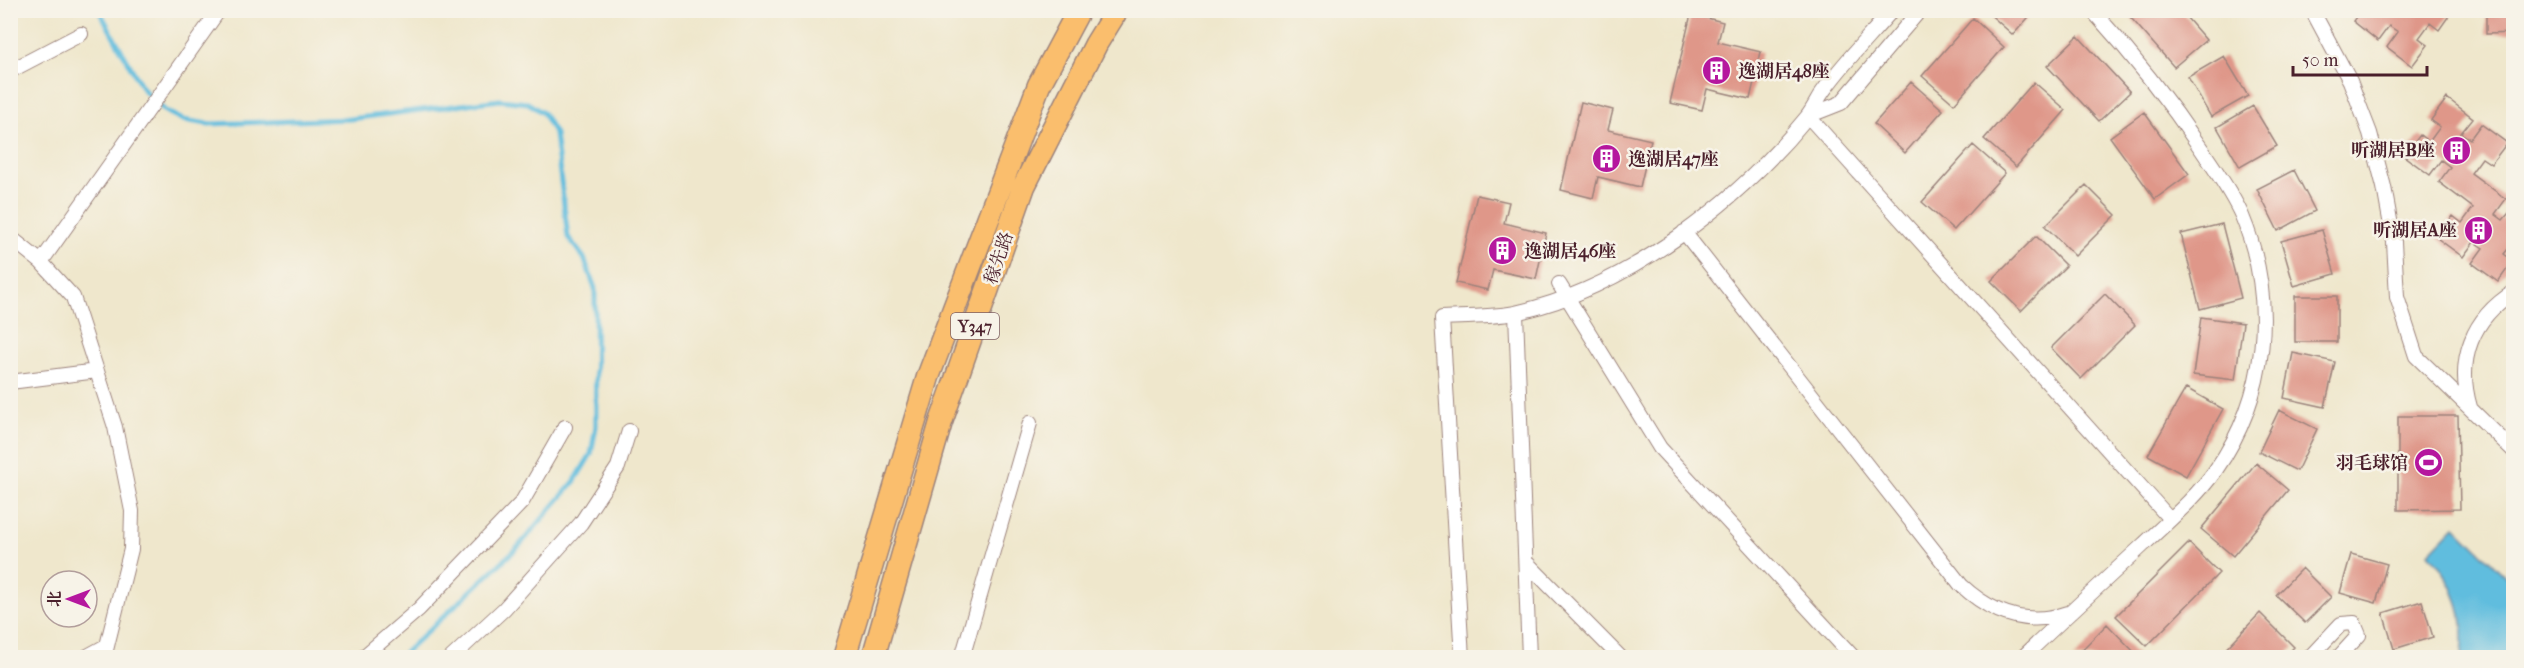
<svg xmlns="http://www.w3.org/2000/svg" width="2524" height="668" font-family="'IM FELL French Canon','Noto Serif SC',serif">
  <style>
    .water { fill: #60bdde; stroke: #556e84; stroke-width: 1.5 }
    .lines { fill: none; stroke-linecap: round; stroke-linejoin: round }
    .stream { stroke: #60bdde; stroke-width: 5 }
    .building { fill: #df9789 }
    .street-casing { stroke: #9c837c; stroke-width: 16 }
    .primary-casing { stroke: #9c837c; stroke-width: 25 }
    .street { stroke: #fff; stroke-width: 14 }
    .primary { stroke: #fabe6d; stroke-width: 22 }
    .labels { text-anchor: middle; dominant-baseline: central; stroke-width: 5; stroke-linejoin: round; paint-order: stroke }
    .shield { fill: #f7f3e8; stroke: #7e5f64; stroke-width: 1.5 }
    .shield-label { font-size: 16px; font-weight: bold; fill: #4a1f2b }
    .poi-label { font-size: 18px; font-weight: bold; fill: #4a1f2b; stroke: #f7f3e8; text-anchor: start }
    .street-label { font-size: 18px; fill: #4a1f2b; stroke: #f7f3e8 }
  </style>
  <rect width="100%" height="100%" fill="#f7f3e8"/>
  <filter id="ink" filterUnits="userSpaceOnUse"><feTurbulence type="fractalNoise" baseFrequency=".0167" numOctaves="2"/><feDisplacementMap in="SourceGraphic" scale="12" xChannelSelector="R" yChannelSelector="G"/><feConvolveMatrix kernelMatrix="1 2 1 2 8 2 1 2 1" color-interpolation-filters="sRGB"/></filter>
  <filter id="wash" filterUnits="userSpaceOnUse"><feTurbulence type="fractalNoise" baseFrequency=".008" numOctaves="4" result="noise"/><feDisplacementMap in="SourceGraphic" scale="24" xChannelSelector="R" yChannelSelector="G"/><feGaussianBlur stdDeviation="1.35" result="paint"/><feColorMatrix in="noise" values="0 0 0 0 0 0 0 0 0 0 0 0 0 0 0 0 0 1.4 0 .05"/><feComposite in="paint" operator="in"/></filter>
  <g filter="url(#wash)">
    <rect width="100%" height="100%" fill="#efe7cc"/>
    <path class="water" d="M2455 526 2513 584 2511 657H2462C2467 617 2456 583 2429 553Z"/>
    <g class="lines">
      <path class="stream" d="M99 10 143 89 165 111 183 120 208 124 350 119 500 100 528 103 543 113 555 134 568 237 584 258 595 288 596 426 591 454 574 482 518 547 399 658"/>
    </g>
    <g id="blocks">
      <path class="building" d="M1985 10H2035L2013 35Z
        M2124 10H2180L2206 40 2174 67Z
        M2361 10H2453L2439 30 2430 23 2419 38 2428 45 2412 66 2387 47 2398 32 2389 26 2378 41 2353 21Z
        M2486 10H2514V33L2486 34Z
        M1691 14 1723 22 1718 42 1761 52 1750 99 1707 89 1702 110 1670 103Z
        M1973 18 2004 47 1954 104 1922 76Z
        M2078 36 2130 92 2099 121 2047 66Z
        M2224 56 2248 96 2211 117 2188 77Z
        M1911 82 1943 110 1905 153 1874 124Z
        M2034 82 2066 110 2016 167 1984 139Z
        M2447 98 2473 118 2461 133 2470 139 2481 124 2507 143 2491 164 2482 158 2471 173 2506 199 2495 214 2503 220 2514 207V242L2504 254 2513 261 2498 282 2472 263 2483 248 2474 242 2463 257 2437 238 2453 216 2462 223 2473 208 2439 182 2450 167 2441 160 2430 175 2404 156 2420 135 2429 142 2440 127 2431 120Z
        M1581 102 1613 110 1608 130 1651 140 1640 187 1598 177 1593 198 1561 190Z
        M2253 106 2277 146 2240 167 2217 127Z
        M2144 112 2189 174 2155 199 2110 137Z
        M1973 145 2005 173 1954 230 1922 202Z
        M2294 170 2315 211 2278 231 2257 189Z
        M2086 185 2116 215 2075 256 2045 226Z
        M1477 195 1509 202 1504 223 1546 233 1536 279 1493 270 1488 290 1456 283Z
        M2222 224 2241 298 2200 309 2181 234Z
        M2322 230 2335 274 2294 286 2281 241Z
        M2036 236 2066 266 2021 311 1991 281Z
        M2105 294 2135 325 2081 379 2051 348Z
        M2295 296H2337V342H2295Z
        M2201 317 2243 323 2235 380 2193 375Z
        M2293 353 2335 362 2325 407 2284 398Z
        M2186 388 2223 409 2186 476 2148 455Z
        M2279 410 2317 429 2297 471 2259 452Z
        M2398 416H2458L2460 509 2398 510Z
        M2256 463 2288 490 2233 556 2201 529Z
        M2189 543 2219 573 2147 646 2116 616Z
        M2351 554 2387 564 2376 603 2340 593Z
        M2302 568 2331 597 2305 623 2276 595Z
        M2422 601 2433 637 2394 649 2383 613Z
        M2260 613 2294 647 2284 658H2217Z
        M2107 624 2137 655 2134 658H2074Z"/>
    </g>
  </g>
  <g filter="url(#ink)">
    <use href="#blocks" fill-opacity="0" stroke="#9c837c" stroke-width="1.5"/>
    <g class="lines">
      <defs>
        <path id="street" d="M2312 10 2350 81 2370 133 2384 187 2394 242 2397 297 2416 356 2514 451
          M10 71 81 34
          M1808 116 2170 519
          M1808 116 1841 103 1920 10
          M1684 232 1961 585C1991 613 2026 627 2067 613
          M10 237 41 262 73 297 115 427 132 511 131 549 104 658
          M41 262 219 10
          M1559 284 1660 448 1854 658
          M1516 313 1529 658
          M10 382 97 371
          M2470 407C2456 360 2472 318 2514 292
          M1526 562 1621 658
          M84 658 106 646
          M362 658 419 609 522 502 565 427
          M451 658 504 609 581 523 618 467 629 431
          M962 658 1030 423
          M1462 658 1442 318C1467 316 1495 318 1519 312 1628 287 1737 203 1807 117 1814 108 1818 98 1824 90 1844 62 1870 36 1892 10
          M2022 658C2062 620 2102 583 2142 546 2167 522 2195 499 2215 471 2268 396 2277 300 2242 216 2232 193 2216 171 2202 150 2169 101 2132 54 2092 10
          M2309 658 2341 624 2354 623 2359 635 2338 658"/>
        <path id="primary" d="M844 658 928 377 1039 85 1079 10
          M873 658 941 422 1024 186 1096 44 1117 10"/>
      </defs>
      <use href="#street" class="street-casing"/>
      <use href="#primary" class="primary-casing"/>
      <use href="#street" class="street"/>
      <use href="#primary" class="primary"/>
    </g>
  </g>
  <defs>
    <symbol id="building-disc" viewBox="-11 -11 22 22"><circle r="9.5" fill="#b5179e" stroke="#f7f3e8"/><path d="M-4-6H4V6H1V3H-1V6H-4ZM-2.5-4.3h1.7v1.8h-1.7ZM.8-4.3h1.7v1.8H.8ZM-2.5-1h1.7V.8h-1.7ZM.8-1h1.7V.8H.8Z" fill="#fff"/></symbol>
    <symbol id="stadium-disc" viewBox="-11 -11 22 22"><circle r="9.5" fill="#b5179e" stroke="#f7f3e8"/><path d="M0-5a6.5 5 0 1 0 0 10a6.5 5 0 1 0 0-10ZM-3.5-1.8h7v3.6h-7Z" fill="#fff"/></symbol>
  </defs>
  <g fill-rule="evenodd">
    <use href="#building-disc" x="1700" y="54" width="33" height="33"/>
    <use href="#building-disc" x="2440" y="134" width="33" height="33"/>
    <use href="#building-disc" x="1590" y="142" width="33" height="33"/>
    <use href="#building-disc" x="2462" y="214" width="33" height="33"/>
    <use href="#building-disc" x="1486" y="234" width="33" height="33"/>
    <use href="#stadium-disc" x="2412" y="446" width="33" height="33"/>
  </g>
  <g class="labels">
    <rect class="shield" x="951" y="313" width="48" height="26" rx="4.5"/>
    <g class="shield-label">
      <text x="975" y="326">Y347</text>
    </g>
    <g class="poi-label">
      <text x="1738" y="71">逸湖居48座</text>
      <text x="2435" y="150" text-anchor="end">听湖居B座</text>
      <text x="1628" y="159">逸湖居47座</text>
      <text x="2457" y="230" text-anchor="end">听湖居A座</text>
      <text x="1524" y="251">逸湖居46座</text>
      <text x="2408" y="463" text-anchor="end">羽毛球馆</text>
    </g>
    <g class="street-label">
      <text transform="translate(999 258) rotate(-71)">稼先路</text>
    </g>
  </g>
  <rect width="2524" height="668" fill="none" stroke="#f7f3e8" stroke-width="36"/>
  <g transform="translate(69 599) rotate(270)"><circle r="28" fill="#f7f3e8" stroke="#b29e9c" stroke-width="1.5"/>
  <path d="M0-4.5L10 22L0 15L-10 22Z" fill="#b5179e"/>
  <text y="-9" font-size="16" font-weight="bold" text-anchor="middle" fill="#4a1f2b">北</text>
  </g>
  <path d="M2293 66v9h134v-9" fill="none" stroke="#4a1f2b" stroke-width="3"/>
  <text x="2302" y="66" font-size="18" fill="#4a1f2b" stroke="#f7f3e8" stroke-width="4.5" paint-order="stroke">50 m</text>
</svg>
